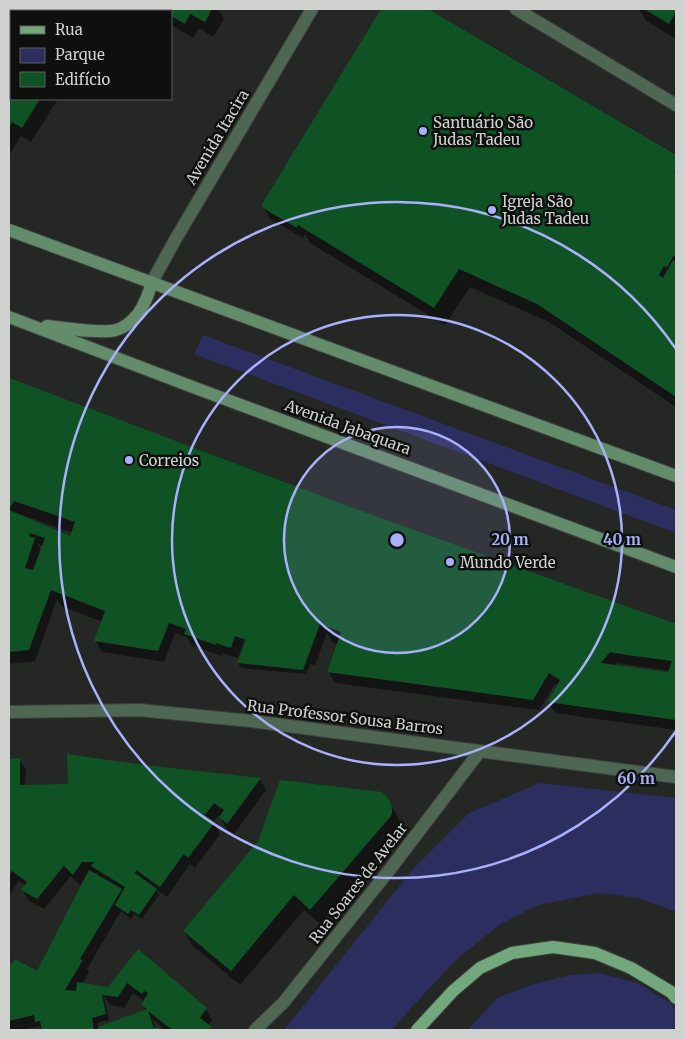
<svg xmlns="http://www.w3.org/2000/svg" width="685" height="1039" font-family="Merriweather,serif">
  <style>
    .green { fill: #2c2e60 }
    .shadow { fill: #0007; fill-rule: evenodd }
    .building { fill: #0f5325; fill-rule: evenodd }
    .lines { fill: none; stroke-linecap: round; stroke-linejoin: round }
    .street-casing { stroke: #404240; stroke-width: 14 }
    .secondary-casing { stroke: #404240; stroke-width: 14 }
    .primary-casing { stroke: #404240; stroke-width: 14 }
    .street { stroke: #4e6752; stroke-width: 12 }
    .secondary { stroke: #638c6a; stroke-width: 12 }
    .primary { stroke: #73a87c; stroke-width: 12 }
    .ring { fill: none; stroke: #a9b0fc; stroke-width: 2.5 }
    .poi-dot { fill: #a9b0fc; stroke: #0e100e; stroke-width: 2 }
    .labels { text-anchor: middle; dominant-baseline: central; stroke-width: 5; stroke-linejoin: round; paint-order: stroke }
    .poi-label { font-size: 15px; fill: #d0d2d0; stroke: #0e100e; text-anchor: start }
    .street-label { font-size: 15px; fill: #d0d2d0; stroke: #0e100e }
    .centre { fill: #a9b0fc; stroke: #0e100e; stroke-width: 2.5 }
    .ring-label { font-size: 15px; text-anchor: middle; font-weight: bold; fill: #a9b0fc; stroke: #0e100e; stroke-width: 5; stroke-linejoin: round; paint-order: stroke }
  </style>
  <rect width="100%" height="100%" fill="#242724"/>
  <path class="green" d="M203 335 676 510V533L194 354Z
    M540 783 676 798V912L639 898 598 893 538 905 499 925 456 960 410 1009 392 1030H284L413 869 469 813Z
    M600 973 638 983 670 1003 676 1011V1030H468L497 998 531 985 569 975Z"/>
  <path class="shadow" d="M9 9H32L36 11H11V99H58L31 142 21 136 9 156Z
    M143 9H218L224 19 213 37 199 28 193 38 171 25V11H148Z
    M383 9H425L676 156V407L549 322 470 287 445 325 310 243 305 234 303 238 270 219 264 208 263 204Z
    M639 9H676V39L646 21Z
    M9 380 363 512 676 626V730L555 713 549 702 558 685 555 684 539 710 335 683 329 672 338 645 332 642 327 633 315 665 310 664 306 674 241 668 238 663 247 639H245L238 658 222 653V656L191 645 187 637 175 633 164 662 102 652 96 641 103 622 61 606 57 599 35 661 9 664ZM22 515 73 533 70 539 22 517ZM37 543 43 546 41 551ZM617 663 670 671 669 673 614 666Z
    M19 759 26 770 25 786 69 785 144 766 260 779 266 790 234 834 226 828 219 815 214 822 220 834 195 868 190 864 167 897 156 889 159 895 142 919 135 914 131 919 121 911 87 969 89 972 82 984 109 988 138 951 206 1009 212 1020 208 1026 212 1030H166L152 1019 156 1029 158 1028 159 1030H42L39 1026 20 1030H9V965H13L37 973 88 877 86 876 80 885 71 876 44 909 29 901 23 891 26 886 19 881 9 895V760ZM91 873H97L100 878ZM133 993 144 1001 142 1005 146 1011 99 1029 97 1023 109 1020 103 995 110 1005 124 1008Z
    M388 800 397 815 400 823 399 831 320 924 304 910 240 985 193 946 184 931 261 840Z"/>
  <path class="building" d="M9 9H34L39 11H11V99H40L22 128 12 122 9 127Z
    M159 9H212L205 22 190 14 185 24 171 16V11H163Z
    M381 9H428L676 155V169L674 172 676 173V257L674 255 667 267 664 266 659 275 663 278 673 260 676 262V397L537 304 459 269 434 308 298 225 297 228 263 208 262 204Z
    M644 9H676V11L669 24Z
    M9 378 353 508 676 624V720L547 702 560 680 549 673 533 700 327 672 341 632 320 624 303 670 237 663 246 640 235 636 231 648 216 643V645L184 634 186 629 169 623 158 651 94 641 105 611 51 590 29 650 9 652V510L70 536 75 522 14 501 9 509ZM30 533 45 538 33 570 25 568 35 538 29 536ZM610 652 627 655 672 661 668 672 601 663Z
    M67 754 144 765 261 778 227 824 219 817 224 810 214 803 205 815 215 822 188 858 184 854 160 887 136 870 135 873 157 889 139 915 131 910 128 914 115 905 125 887 91 866 94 862H82L73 875 64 866 37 899 21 890 27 882 12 871 9 876V759L20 758V785L68 784Z
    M280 780 382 792 389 799 392 807V813L391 816 310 910 294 895 231 971 183 931 260 839 259 838Z
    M89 870 122 889 80 959 83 960 65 990 76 991 77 982 108 987 138 949 207 1008 200 1018 212 1027 209 1030H172L148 1011 154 1028 159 1027 160 1030H99L98 1027 147 1009 141 1005 148 993 144 991 142 994 127 983 118 997 102 995 106 1014 92 1018 94 1030H42L40 1021 35 1022 34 1015 9 1021V964H12L15 959 37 971Z"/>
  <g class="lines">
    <defs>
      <path id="street" d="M516 9 676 105
        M152 282 175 240 312 9
        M9 712 139 710 251 721 676 777
        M255 1030 283 1003 391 868 480 751"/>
      <path id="secondary" d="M9 230 676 476
        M9 317 198 389 676 567
        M47 326C65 328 100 334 116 330 124 328 133 320 138 314 145 304 149 293 152 282"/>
      <path id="primary" d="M417 1030 453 991 480 968 512 953 553 947 595 953 631 968 671 992 676 998"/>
    </defs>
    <use href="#street" class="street-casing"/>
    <use href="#secondary" class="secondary-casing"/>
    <use href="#primary" class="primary-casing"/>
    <use href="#street" class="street"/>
    <use href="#secondary" class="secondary"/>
    <use href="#primary" class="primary"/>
  </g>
  <circle cx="397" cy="540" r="113" fill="#a9b0fc" fill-opacity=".12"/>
  <g class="ring">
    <circle cx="397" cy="540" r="113"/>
    <circle cx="397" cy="540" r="225"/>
    <path d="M676 731A338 338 0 1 1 676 349"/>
  </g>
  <g class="poi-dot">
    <circle cx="423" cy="131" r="5"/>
    <circle cx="492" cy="210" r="5"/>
    <circle cx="129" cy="460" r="5"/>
    <circle cx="450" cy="562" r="5"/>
  </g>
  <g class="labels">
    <g class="poi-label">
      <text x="433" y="122">Santuário São<tspan x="433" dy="17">Judas Tadeu</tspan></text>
      <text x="502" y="201">Igreja São<tspan x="502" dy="17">Judas Tadeu</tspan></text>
      <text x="139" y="460">Correios</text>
      <text x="460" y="562">Mundo Verde</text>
    </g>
    <g class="street-label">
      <text transform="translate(217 137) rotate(-59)">Avenida Itacira</text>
      <text transform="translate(348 427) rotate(20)">Avenida Jabaquara</text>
      <text transform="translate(345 717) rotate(7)">Rua Professor Sousa Barros</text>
      <text transform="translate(358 883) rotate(-52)">Rua Soares de Avelar</text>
    </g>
  </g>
  <circle cx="397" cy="540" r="8" class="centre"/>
  <g class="ring-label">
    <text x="510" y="545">20 m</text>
    <text x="622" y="545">40 m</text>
    <text x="636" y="784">60 m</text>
  </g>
  <rect width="685" height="1039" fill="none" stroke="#d0d2d0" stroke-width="20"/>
  <rect x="10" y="10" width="162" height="90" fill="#0e100e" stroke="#5c5e5c"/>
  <rect x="20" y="26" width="25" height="8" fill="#73a87c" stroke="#5c5e5c"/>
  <text x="55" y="35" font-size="15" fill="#d0d2d0">Rua</text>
  <rect x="20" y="48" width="25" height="15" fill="#2c2e60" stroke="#5c5e5c"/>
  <text x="55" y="60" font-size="15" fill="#d0d2d0">Parque</text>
  <rect x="20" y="72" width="25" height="15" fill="#0f5325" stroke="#5c5e5c"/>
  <text x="55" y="85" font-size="15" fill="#d0d2d0">Edifício</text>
</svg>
